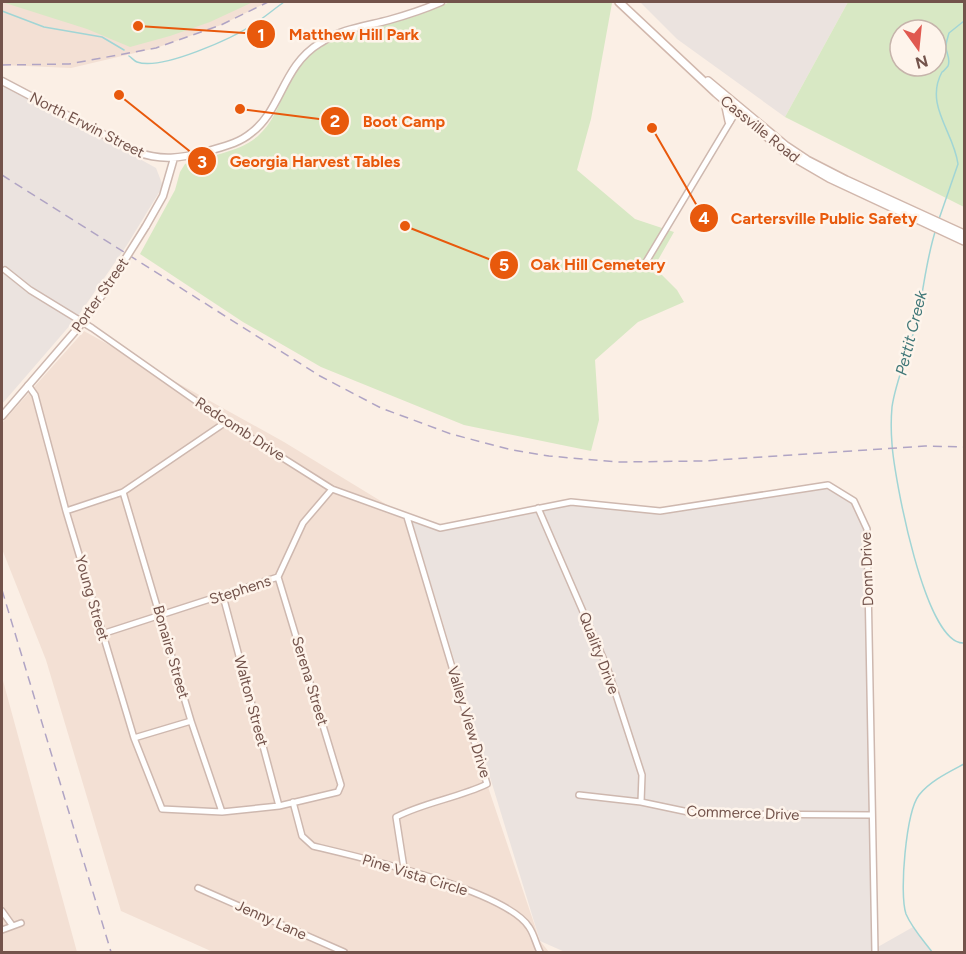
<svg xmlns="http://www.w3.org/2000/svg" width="966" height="954" font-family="Figtree,sans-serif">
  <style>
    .residential { fill: #f3e0d4 }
    .industrial { fill: #ebe3df }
    .green { fill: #d8e8c4; fill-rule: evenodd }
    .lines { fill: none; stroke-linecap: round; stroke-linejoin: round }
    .stream { stroke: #a1d5d5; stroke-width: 1.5 }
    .minor-casing { stroke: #ceb8af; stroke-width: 8 }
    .tertiary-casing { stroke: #ceb8af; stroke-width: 9 }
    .secondary-casing { stroke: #d1b7ac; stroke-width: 10 }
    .minor { stroke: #fff; stroke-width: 5 }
    .tertiary { stroke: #fff; stroke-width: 6 }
    .secondary { stroke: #fff; stroke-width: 7 }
    .rail { stroke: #b0a4c4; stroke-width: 1.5; stroke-dasharray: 9 6; stroke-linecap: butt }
    .tertiary-bridge-casing { stroke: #ceb8af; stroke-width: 9; stroke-linecap: butt }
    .tertiary-bridge { stroke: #fff; stroke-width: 6 }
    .labels { text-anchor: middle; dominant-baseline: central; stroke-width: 5; stroke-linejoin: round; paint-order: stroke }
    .street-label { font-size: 15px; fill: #73534b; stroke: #fef4eb }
    .water-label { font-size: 16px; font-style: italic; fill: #407778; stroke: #fef4eb }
    .leader { fill: none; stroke: #e8590c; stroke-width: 2 }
    .callout-dot { fill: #e8590c; stroke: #fef4eb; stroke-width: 2 }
    .mark-label { font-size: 18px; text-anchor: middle; font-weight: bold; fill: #fff }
    .callout-label { font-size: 16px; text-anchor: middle; font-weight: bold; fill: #e8590c; stroke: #fef4eb; stroke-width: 5; stroke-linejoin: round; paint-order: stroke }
  </style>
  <rect width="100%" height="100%" fill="#fbefe5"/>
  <path class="residential" d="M2 2H268L221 25 156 48 71 68 2 65Z
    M84 331 284 442 407 517 487 784 540 941 549 952H213L121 911 46 660 2 549V423Z
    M2 677 77 952H2Z"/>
  <path class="industrial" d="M640 2H848L785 117 677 39Z
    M2 83 156 168 163 186 127 245 78 316 2 404Z
    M828 485 854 501 867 529 876 948 913 927 932 952H565L540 941 411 518 437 527 571 502 660 511Z"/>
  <path class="green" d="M2 2H253L210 22 170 36 130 47 87 29Z
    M450 2 612 3 591 119 577 170 635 219 674 232 654 267 677 290 684 302 638 322 595 360 599 420 591 451 464 425 321 367 243 322 140 254 175 190 180 172 185 164C209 155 238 153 258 136 286 111 283 69 320 46 344 32 372 28 399 21 417 16 434 9 450 2Z
    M848 2H964V207L785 117ZM900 30H936V66H900Z"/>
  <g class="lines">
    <path class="stream" d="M2 11 44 27 102 37 124 50
      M129 56C132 58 134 61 137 62 161 71 233 38 254 24 265 17 274 9 284 2
      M939 219 958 164C954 132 924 105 942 72 943 72 948 66 948 66 951 59 946 53 946 47 946 42 948 37 949 33L964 21
      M936 229C926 259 924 289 917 319 911 348 896 378 892 407 891 418 891 432 892 444 894 476 925 646 964 643
      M932 952C923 940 912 928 906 914 899 894 906 812 919 795 930 781 949 772 964 764"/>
    <defs>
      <path id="minor" d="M643 267 739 107
        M5 270 30 290 92 328 226 422 332 489 440 528 571 502 660 511 828 485 854 501 867 529 875 952
        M28 385 35 395 66 511 134 738 162 809 222 812 279 806 338 792 341 785 278 577
        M123 492 191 721 222 812
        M538 508 607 667 642 775 641 802
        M66 511 123 492 226 422
        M223 596 279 806
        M102 634 278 577 303 523 332 489
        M134 738 191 721
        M579 795 641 802 698 814 872 815
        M293 802 302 836 313 846C359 857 505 890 529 927 534 934 536 944 540 952
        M404 868 396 817C425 802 458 798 487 784L407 517
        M198 888 344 952
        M2 911 12 925
        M2 930 21 923"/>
      <path id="tertiary" d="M2 81 137 152C161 161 181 158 205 152 221 147 238 144 251 133 282 110 282 66 320 43 340 29 366 26 389 20 407 15 425 9 441 2
        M146 226 163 196 174 158
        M2 416 83 322 109 285"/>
      <path id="secondary" d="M619 2 716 93 786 153 829 178 964 241
        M708 81 786 146 807 160 846 180 964 234
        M725 102 729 121"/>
    </defs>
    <use href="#minor" class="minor-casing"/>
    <use href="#tertiary" class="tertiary-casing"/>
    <use href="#secondary" class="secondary-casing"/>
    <use href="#minor" class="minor"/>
    <use href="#tertiary" class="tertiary"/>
    <use href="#secondary" class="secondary"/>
    <path class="rail" d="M2 65 69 64 156 48 221 25 268 2
      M2 175 320 376 381 408 451 434 512 450 549 456 617 462 703 461 925 446 964 447
      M2 590 111 952"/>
    <defs>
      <path id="tertiary-bridge" d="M109 285 146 226"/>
    </defs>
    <use href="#tertiary-bridge" class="tertiary-bridge-casing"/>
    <use href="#tertiary-bridge" class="tertiary-bridge"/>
  </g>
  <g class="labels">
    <g class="street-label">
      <text transform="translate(87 125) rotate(27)">North Erwin Street</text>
      <text transform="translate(760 129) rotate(39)">Cassville Road</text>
      <text transform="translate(100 295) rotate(-55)">Porter Street</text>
      <text transform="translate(240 429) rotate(33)">Redcomb Drive</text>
      <text transform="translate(867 569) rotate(-92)">Donn Drive</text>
      <text transform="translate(240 590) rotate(-18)">Stephens</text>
      <text transform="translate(92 598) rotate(74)">Young Street</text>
      <text transform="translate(171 652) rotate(74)">Bonaire Street</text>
      <text transform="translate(599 653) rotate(69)">Quality Drive</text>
      <text transform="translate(310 681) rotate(73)">Serena Street</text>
      <text transform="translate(251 701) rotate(75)">Walton Street</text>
      <text transform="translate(469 722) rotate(73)">Valley View Drive</text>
      <text transform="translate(743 813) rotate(2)">Commerce Drive</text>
      <text transform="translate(415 875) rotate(17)">Pine Vista Circle</text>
      <text transform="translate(271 920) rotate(24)">Jenny Lane</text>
    </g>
    <g class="water-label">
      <text transform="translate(911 333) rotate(-76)">Pettit Creek</text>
    </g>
  </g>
  <path class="leader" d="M138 26L261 34M240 109L335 121M119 95L202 161M652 128L704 218M405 226L504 265"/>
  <g class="callout-dot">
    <circle cx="138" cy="26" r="6"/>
    <circle cx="240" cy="109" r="6"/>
    <circle cx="119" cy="95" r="6"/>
    <circle cx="652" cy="128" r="6"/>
    <circle cx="405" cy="226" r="6"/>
    <circle cx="261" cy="34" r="15"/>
    <circle cx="335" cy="121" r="15"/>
    <circle cx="202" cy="161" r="15"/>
    <circle cx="704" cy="218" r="15"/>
    <circle cx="504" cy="265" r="15"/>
  </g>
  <g class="mark-label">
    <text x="261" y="41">1</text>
    <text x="335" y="127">2</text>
    <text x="202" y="168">3</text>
    <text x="704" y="224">4</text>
    <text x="504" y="271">5</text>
  </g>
  <g class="callout-label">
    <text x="354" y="40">Matthew Hill Park</text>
    <text x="404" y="127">Boot Camp</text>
    <text x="315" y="167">Georgia Harvest Tables</text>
    <text x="824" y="224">Cartersville Public Safety</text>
    <text x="598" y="270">Oak Hill Cemetery</text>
  </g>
  <rect width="966" height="954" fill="none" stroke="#73534b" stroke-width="6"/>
  <g transform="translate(918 48) rotate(165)"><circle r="28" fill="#fef4eb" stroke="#c6b4ab" stroke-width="1.5"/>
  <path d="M0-4.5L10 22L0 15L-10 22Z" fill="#e05950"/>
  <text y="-9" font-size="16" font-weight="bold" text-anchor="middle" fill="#73534b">N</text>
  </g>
</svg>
